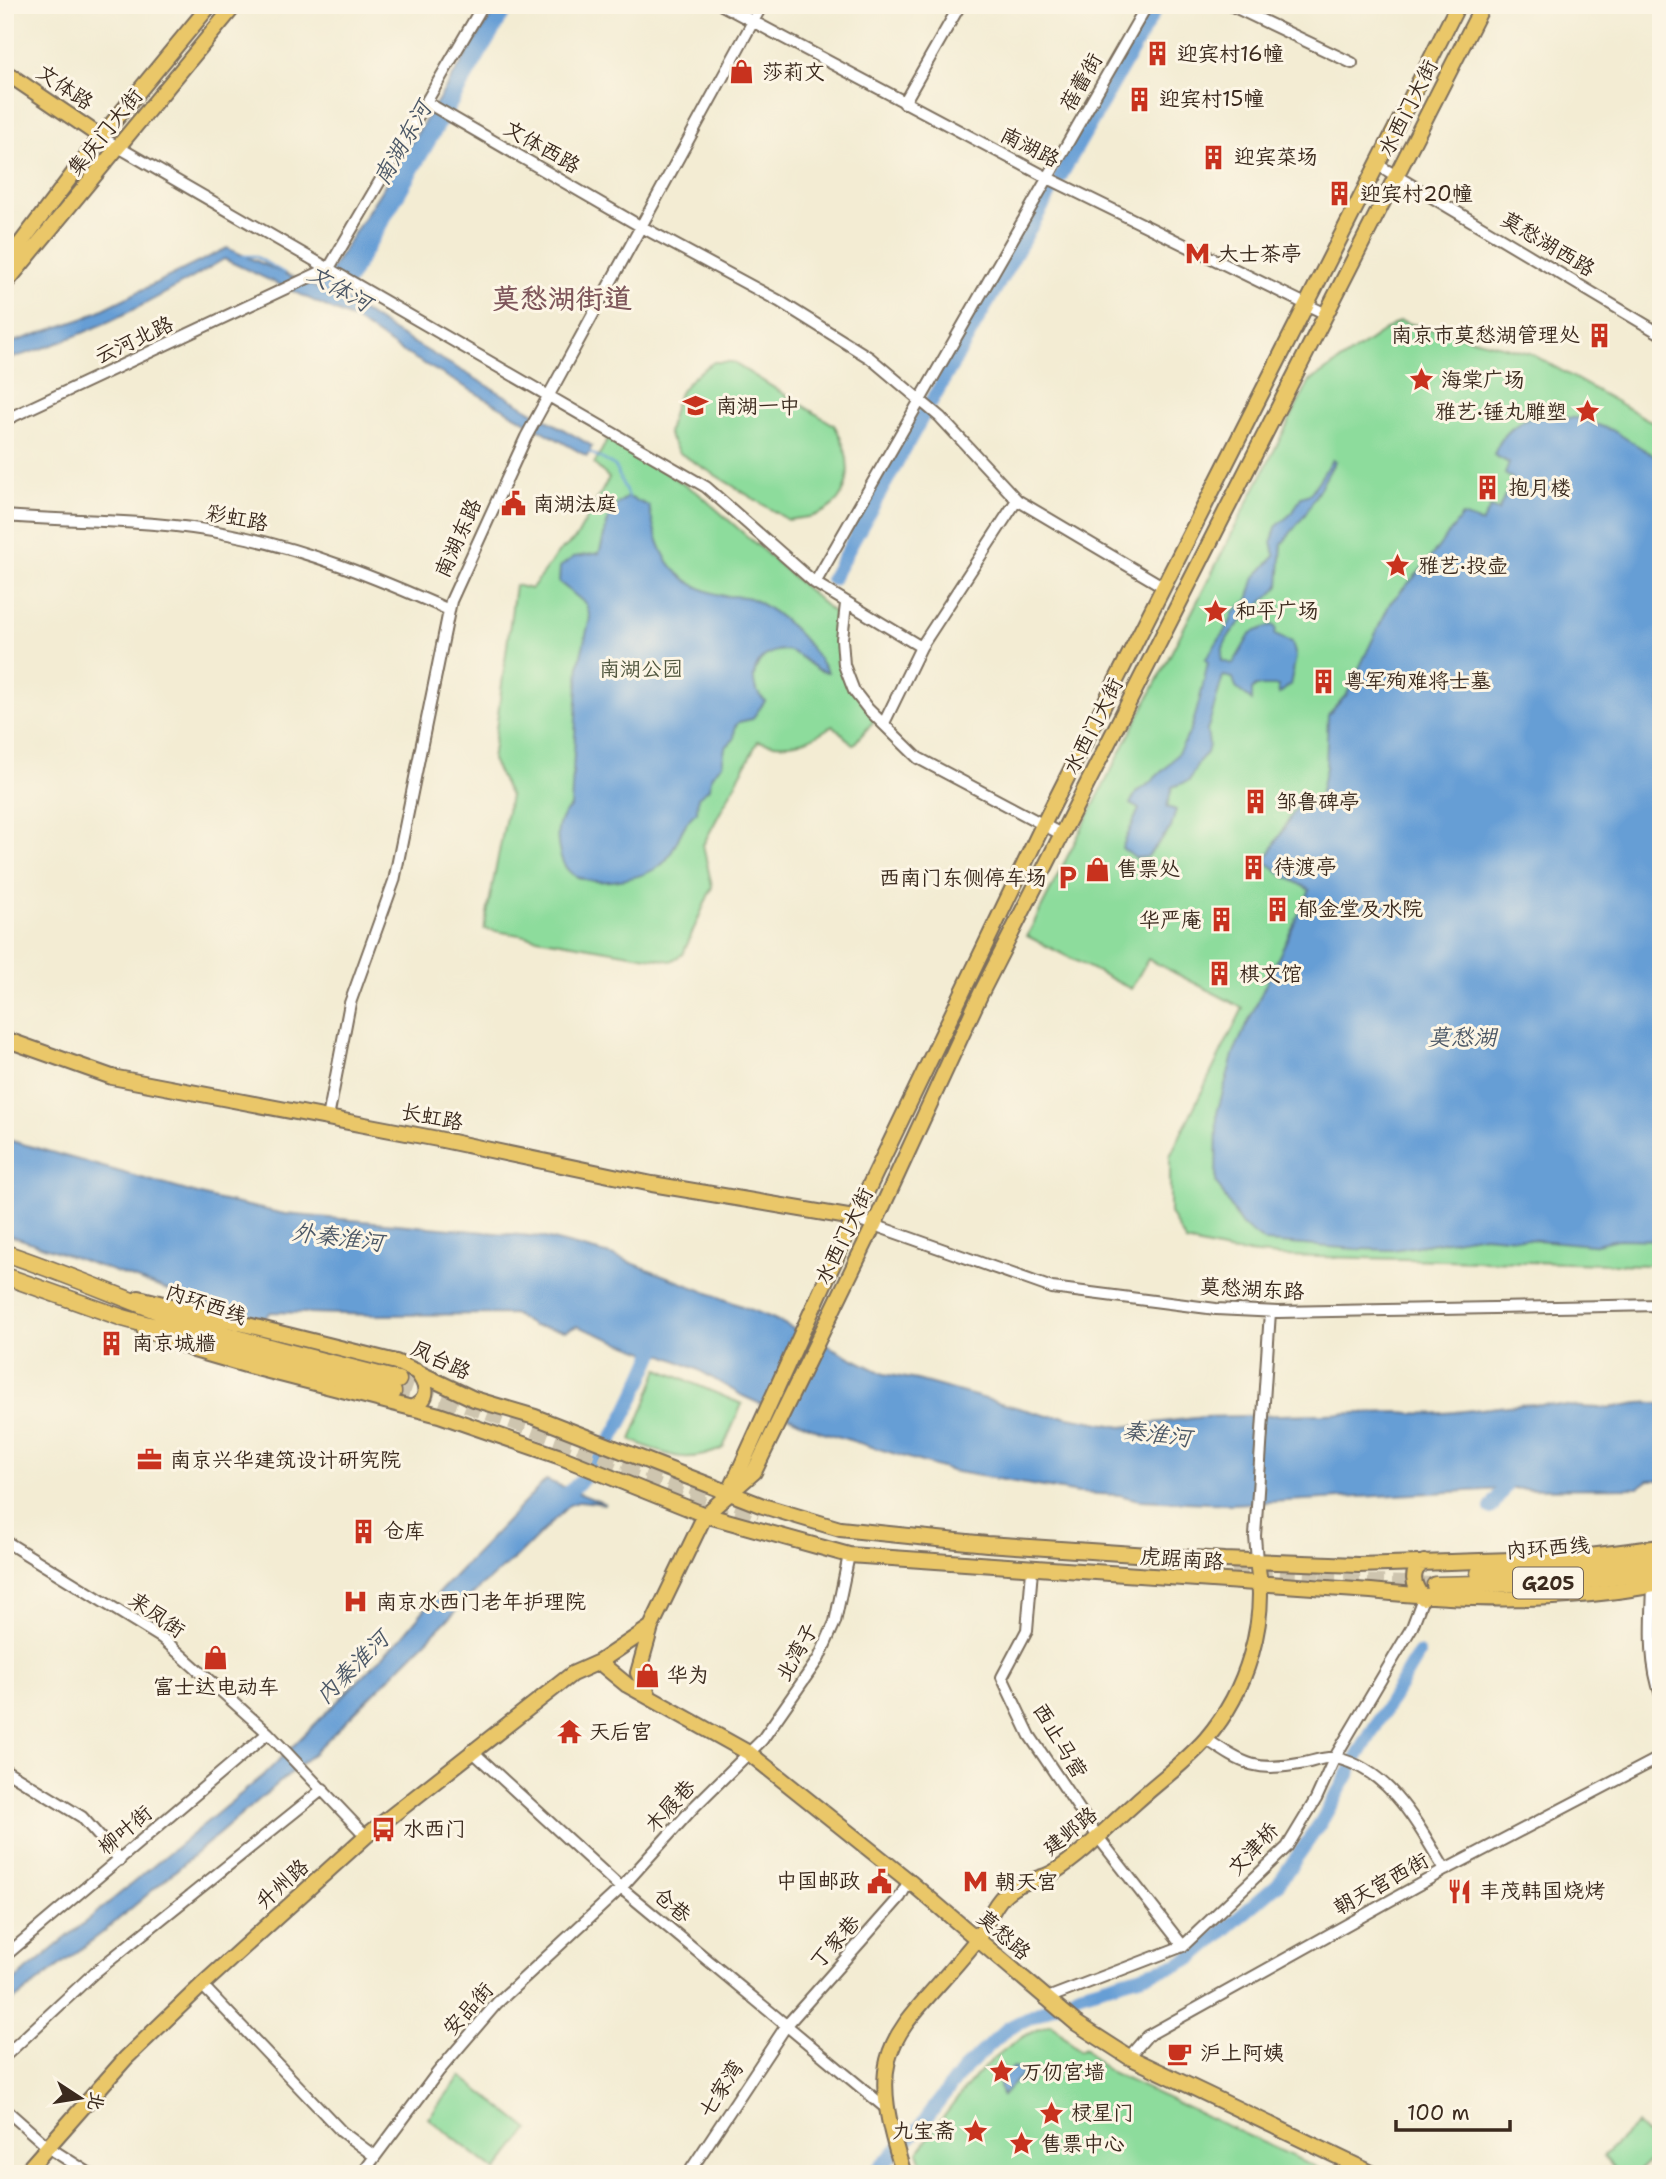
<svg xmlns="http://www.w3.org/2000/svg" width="1666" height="2179" font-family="'Shantell Sans','LXGW WenKai TC',sans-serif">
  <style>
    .green { fill: #8ddc9c; stroke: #64835d; stroke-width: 2 }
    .water { fill: #669ed5; stroke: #50647a; stroke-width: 2 }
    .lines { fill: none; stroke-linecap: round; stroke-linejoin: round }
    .stream { stroke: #669ed5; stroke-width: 2.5 }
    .river { stroke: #669ed5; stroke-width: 14 }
    .highway-tunnel { stroke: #cec5af; stroke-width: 16; stroke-dasharray: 16 8; stroke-linecap: butt }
    .minor-casing { stroke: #7b6e5d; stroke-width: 14 }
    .major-casing { stroke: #7b6e5d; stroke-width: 18 }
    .highway-casing { stroke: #7b6e5d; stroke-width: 19 }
    .minor { stroke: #fff; stroke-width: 10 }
    .major { stroke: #eac769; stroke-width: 14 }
    .highway { stroke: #eac769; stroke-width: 16 }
    .labels { text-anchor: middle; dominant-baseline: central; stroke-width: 6; stroke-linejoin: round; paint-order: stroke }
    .shield { fill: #fcf5e5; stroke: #75675a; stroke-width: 2 }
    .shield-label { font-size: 19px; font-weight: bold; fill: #3b2a1e }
    .poi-label { font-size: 21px; fill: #3b2a1e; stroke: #fcf5e5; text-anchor: start }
    .street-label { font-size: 21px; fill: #3b2a1e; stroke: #fcf5e5 }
    .park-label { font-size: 21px; fill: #50563e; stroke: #fcf5e5 }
    .water-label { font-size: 23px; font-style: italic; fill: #4c5867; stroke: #fcf5e5 }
    .district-label { font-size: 28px; font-weight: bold; fill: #7e565b; stroke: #fcf5e5 }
  </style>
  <rect width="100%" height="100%" fill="#fcf5e5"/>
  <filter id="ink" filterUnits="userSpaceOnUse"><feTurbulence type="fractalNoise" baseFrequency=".0143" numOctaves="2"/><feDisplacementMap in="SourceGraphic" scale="14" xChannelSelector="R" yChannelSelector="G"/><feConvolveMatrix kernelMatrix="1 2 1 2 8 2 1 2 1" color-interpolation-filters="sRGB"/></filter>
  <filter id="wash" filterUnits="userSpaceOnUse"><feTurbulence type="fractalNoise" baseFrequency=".00686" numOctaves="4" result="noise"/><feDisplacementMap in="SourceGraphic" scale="28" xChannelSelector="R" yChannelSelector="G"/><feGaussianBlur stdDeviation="1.57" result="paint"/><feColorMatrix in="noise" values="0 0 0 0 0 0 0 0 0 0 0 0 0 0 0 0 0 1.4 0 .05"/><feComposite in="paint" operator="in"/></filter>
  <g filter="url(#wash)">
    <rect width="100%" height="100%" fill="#f3ecd3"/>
    <path class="green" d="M1399 321 1530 353 1661 427V1262L1651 1265 1279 1256 1227 1251 1186 1242 1170 1213V1156L1243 1008 1148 959 1131 989 1027 936 1309 382Z
      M714 362H732L834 425C853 455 857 500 816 515 808 518 797 518 788 520L678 452 668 434C676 395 679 384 714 362Z
      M609 437 698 493 834 613 842 668 874 721 853 745 833 725C808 743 787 749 758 741L703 845 712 887 683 954 671 961 484 929 510 796 492 760 515 585 531 589 558 553 576 538 609 478 594 464Z
      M659 1369 742 1404 723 1448C686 1466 667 1455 631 1440Z
      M1051 2024 1080 2051 1085 2048 1106 2070 1331 2174H925L918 2152C954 2103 990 2044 1051 2024Z
      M461 2076 529 2130 496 2171 428 2118Z
      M1637 2124 1661 2150 1636 2174H1620L1603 2156Z"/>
    <path class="water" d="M498 5H506L337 294 393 331 592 446 587 456 398 349 355 320 224 259C156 301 83 339 5 360V345L85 318 227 248 319 289Z
      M1530 417 1578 418 1612 430 1661 460V1240L1618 1239 1591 1245 1484 1235 1393 1250 1355 1249 1265 1242 1241 1224 1216 1182 1217 1113 1234 1052 1310 890 1281 874 1265 861 1297 806 1320 795 1326 767 1328 715 1347 694 1390 603 1420 571 1462 516 1482 523 1490 508 1498 511 1513 479 1505 474 1509 463 1494 455C1500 436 1513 426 1530 417Z
      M1332 460 1335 461 1306 513 1282 544 1279 586C1262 608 1218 630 1222 661L1233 664 1251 633 1272 625 1276 628 1275 635 1292 642 1296 657 1290 685 1279 694 1278 686H1256L1252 690V701L1236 688 1233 678 1223 676 1207 731 1209 745 1207 753 1199 761 1189 781 1172 787 1167 807 1176 810 1171 828 1147 857 1135 858 1122 848 1139 809 1130 804 1137 791C1148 787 1151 781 1159 774 1194 744 1198 706 1208 662L1205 660 1230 623 1233 613 1248 600 1255 577 1275 556 1272 541 1276 527 1293 512 1301 497 1310 494Z
      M628 497 649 506C658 554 671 582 720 595 730 598 743 594 752 599 785 615 808 641 828 672 810 674 797 639 769 654 760 658 755 667 754 676 753 687 758 694 765 701L752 719 739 722 735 727 734 739 725 748 722 765C711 776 711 773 710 788L698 797 697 812C678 825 677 856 657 868 636 880 593 888 572 874 558 864 554 834 561 819 563 814 568 810 571 806L579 664 590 618 586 604 559 582 560 567 574 557 599 553C608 530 604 509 628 497Z
      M5 1139 215 1199 285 1214 541 1237 614 1256 772 1318 884 1374 917 1380 1048 1416H1063L1122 1427 1203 1417 1401 1412C1445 1418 1491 1405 1536 1404 1558 1404 1580 1408 1602 1408 1622 1408 1640 1399 1661 1404V1480H1649L1638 1488 1504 1489 1231 1504 1139 1500 1119 1495 1079 1493 951 1471 820 1431 743 1396 697 1369 654 1351 653 1355 577 1326 566 1331 533 1326 513 1314 379 1315 271 1312 260 1322 6 1234Z
      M546 1480 605 1504 581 1501 569 1505 518 1556 480 1587 314 1753 102 1933 5 2007V1988L264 1775 401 1638 440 1591Z
      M1014 2067 1025 2071 1002 2096 999 2080Z"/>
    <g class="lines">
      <path class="stream" d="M243 256H255L284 273
        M586 450 615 466 628 497"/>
      <path class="river" d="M1060 177 1158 5
        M335 303 508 5
        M931 402 1053 188
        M832 579 925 412
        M558 1499C605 1473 640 1384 661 1336
        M1491 1508 1513 1474
        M1356 1759 1418 1654
        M873 2174 919 2128 963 2070 1008 2028 1080 1993 1177 1965 1194 1956 1278 1884 1321 1822 1350 1771"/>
    </g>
  </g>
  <g filter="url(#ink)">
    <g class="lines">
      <path class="highway-tunnel" d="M398 1380 760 1511
        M393 1392 457 1414
        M554 1448 756 1523
        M1208 1566 1336 1571
        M1320 1581 1435 1585"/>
      <defs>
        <path id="minor" d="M722 5 1048 178 1326 314
          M1230 5 1352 63
          M426 102 640 226 779 301 870 358 940 417 1017 500
          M904 103 960 5
          M101 137 706 487 815 583 921 647
          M1378 165 1661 334
          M5 420 329 268 483 5
          M5 516C79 522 155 519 228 534 306 549 377 578 449 610
          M815 583 1147 5
          M846 604 842 639 844 665 854 691 868 709 918 758 1061 834
          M884 723 921 647 1017 500 1164 587
          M328 1118 350 1003 394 881 451 601 526 437 762 5
          M854 1218 1052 1288 1216 1309 1278 1312 1661 1305
          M5 1541 162 1638 268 1733 366 1836
          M1257 1561 1255 1536 1270 1312
          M1032 1570 1027 1630 1002 1677 1030 1736 1098 1837 1183 1946
          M1653 1586C1652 1622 1648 1660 1661 1695
          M1206 1739C1246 1766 1256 1772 1305 1763 1314 1761 1327 1756 1336 1758 1391 1770 1419 1827 1445 1870
          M471 1750 621 1888 887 2109
          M5 1770 82 1817 120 1860
          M5 1956 268 1733
          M202 1985 342 2132 373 2155
          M1045 1999 1183 1946 1287 1847 1316 1799 1335 1757 1412 1627 1423 1598
          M5 2056 94 1973 323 1789
          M1129 2057 1147 2036 1445 1870 1661 1757
          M5 2109 48 2147 90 2174
          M362 2174 438 2072 497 2003 621 1888 693 1808 762 1740 819 1658 835 1622 849 1555
          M688 2174 786 2026 900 1897 909 1881"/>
        <path id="major" d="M5 72 101 137
          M5 264 101 137 210 5
          M5 284 235 5
          M5 1039 112 1077 438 1139 652 1184 854 1218
          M139 1298 396 1362 474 1399 535 1417 763 1506 840 1529 987 1544 1224 1560 1358 1565 1574 1558 1661 1547
          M144 1329 194 1350 249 1366 439 1415 558 1456 705 1515 849 1555 1371 1591C1469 1601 1563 1603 1661 1584
          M411 1408C431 1399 428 1386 416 1371
          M730 1491 854 1218 1043 825 1458 5
          M1423 1598C1413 1585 1409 1572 1424 1562
          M599 1662 627 1685 749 1753 909 1881 1076 2023 1129 2057 1374 2174
          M649 1696 638 1673 651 1627
          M24 2174 126 2058 202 1985 366 1836 572 1674 599 1662 651 1627 705 1515 754 1472 874 1225 981 993 1483 5
          M904 2174C860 2040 897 2038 975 1942 987 1926 993 1902 1010 1890 1023 1880 1041 1880 1054 1872 1084 1853 1109 1826 1135 1803 1158 1782 1186 1762 1206 1739 1247 1691 1268 1622 1257 1561"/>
        <path id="highway" d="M5 1253C62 1272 115 1295 171 1316 244 1344 323 1360 398 1380
          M5 1276 123 1318 393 1392
          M1479 1573 1575 1570 1661 1557
          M1435 1585 1573 1582 1661 1571"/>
      </defs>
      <use href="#minor" class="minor-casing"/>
      <use href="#major" class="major-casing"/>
      <use href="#highway" class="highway-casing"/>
      <use href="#minor" class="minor"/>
      <use href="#major" class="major"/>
      <use href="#highway" class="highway"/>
    </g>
  </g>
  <defs>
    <symbol id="building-bare" viewBox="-9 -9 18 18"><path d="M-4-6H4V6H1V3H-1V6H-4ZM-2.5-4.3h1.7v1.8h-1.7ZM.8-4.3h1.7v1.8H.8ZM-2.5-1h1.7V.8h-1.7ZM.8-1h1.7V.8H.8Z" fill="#c8321e" stroke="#fcf5e5" stroke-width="2.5" paint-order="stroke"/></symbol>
    <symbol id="shop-bare" viewBox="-9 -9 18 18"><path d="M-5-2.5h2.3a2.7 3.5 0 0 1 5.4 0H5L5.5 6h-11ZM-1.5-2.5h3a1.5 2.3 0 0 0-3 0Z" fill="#c8321e" stroke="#fcf5e5" stroke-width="2.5" paint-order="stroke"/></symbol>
    <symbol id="metro-bare" viewBox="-9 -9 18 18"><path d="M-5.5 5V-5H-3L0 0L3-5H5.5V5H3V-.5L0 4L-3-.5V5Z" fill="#c8321e" stroke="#fcf5e5" stroke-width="2.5" paint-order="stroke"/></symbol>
    <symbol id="sight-bare" viewBox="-9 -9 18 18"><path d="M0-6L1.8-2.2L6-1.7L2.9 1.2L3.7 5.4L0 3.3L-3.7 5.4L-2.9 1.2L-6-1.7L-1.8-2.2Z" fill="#c8321e" stroke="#fcf5e5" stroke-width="2.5" paint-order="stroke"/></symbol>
    <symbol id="school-bare" viewBox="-9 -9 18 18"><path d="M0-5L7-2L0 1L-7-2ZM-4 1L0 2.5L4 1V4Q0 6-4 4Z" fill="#c8321e" stroke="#fcf5e5" stroke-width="2.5" paint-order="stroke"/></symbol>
    <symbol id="civic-bare" viewBox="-9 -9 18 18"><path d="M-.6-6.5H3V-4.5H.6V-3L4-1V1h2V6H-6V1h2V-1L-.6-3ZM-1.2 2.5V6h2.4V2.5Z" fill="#c8321e" stroke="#fcf5e5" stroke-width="2.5" paint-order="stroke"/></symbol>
    <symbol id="parking-bare" viewBox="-9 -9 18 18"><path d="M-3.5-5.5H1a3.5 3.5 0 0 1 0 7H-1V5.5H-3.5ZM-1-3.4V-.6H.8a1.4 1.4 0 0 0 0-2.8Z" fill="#c8321e" stroke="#fcf5e5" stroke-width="2.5" paint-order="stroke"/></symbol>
    <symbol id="office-bare" viewBox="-9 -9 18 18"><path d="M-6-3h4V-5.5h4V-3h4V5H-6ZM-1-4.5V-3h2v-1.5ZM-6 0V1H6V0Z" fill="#c8321e" stroke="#fcf5e5" stroke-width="2.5" paint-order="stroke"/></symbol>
    <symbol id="hospital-bare" viewBox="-9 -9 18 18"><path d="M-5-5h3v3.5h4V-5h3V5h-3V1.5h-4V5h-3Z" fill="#c8321e" stroke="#fcf5e5" stroke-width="2.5" paint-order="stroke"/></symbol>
    <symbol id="temple-bare" viewBox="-9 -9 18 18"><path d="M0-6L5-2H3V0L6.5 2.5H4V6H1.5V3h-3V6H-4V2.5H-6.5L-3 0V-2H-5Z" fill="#c8321e" stroke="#fcf5e5" stroke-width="2.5" paint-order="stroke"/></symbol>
    <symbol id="bus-bare" viewBox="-9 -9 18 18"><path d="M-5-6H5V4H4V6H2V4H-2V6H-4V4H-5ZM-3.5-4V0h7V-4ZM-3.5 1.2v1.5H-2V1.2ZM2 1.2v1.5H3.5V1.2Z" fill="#c8321e" stroke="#fcf5e5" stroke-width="2.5" paint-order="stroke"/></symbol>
    <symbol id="restaurant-bare" viewBox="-9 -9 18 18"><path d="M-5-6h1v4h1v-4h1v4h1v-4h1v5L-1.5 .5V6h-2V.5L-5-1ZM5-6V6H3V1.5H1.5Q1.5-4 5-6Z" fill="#c8321e" stroke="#fcf5e5" stroke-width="2.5" paint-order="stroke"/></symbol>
    <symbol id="cafe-bare" viewBox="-9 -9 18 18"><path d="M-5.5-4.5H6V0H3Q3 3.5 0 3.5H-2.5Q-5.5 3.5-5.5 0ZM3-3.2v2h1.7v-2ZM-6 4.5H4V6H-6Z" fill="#c8321e" stroke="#fcf5e5" stroke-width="2.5" paint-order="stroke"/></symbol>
  </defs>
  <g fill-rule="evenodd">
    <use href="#building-bare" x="1140" y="36" width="35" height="35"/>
    <use href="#shop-bare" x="724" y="54" width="35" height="35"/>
    <use href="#building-bare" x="1122" y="82" width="35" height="35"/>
    <use href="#building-bare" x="1196" y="140" width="35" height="35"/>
    <use href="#building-bare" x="1322" y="176" width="35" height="35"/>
    <use href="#metro-bare" x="1180" y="236" width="35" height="35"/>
    <use href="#building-bare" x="1582" y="318" width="35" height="35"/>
    <use href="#sight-bare" x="1404" y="362" width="35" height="35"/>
    <use href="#school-bare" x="678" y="388" width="35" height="35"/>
    <use href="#sight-bare" x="1570" y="394" width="35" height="35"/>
    <use href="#building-bare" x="1470" y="470" width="35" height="35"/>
    <use href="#civic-bare" x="496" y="486" width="35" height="35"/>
    <use href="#sight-bare" x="1380" y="548" width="35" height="35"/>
    <use href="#sight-bare" x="1198" y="594" width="35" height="35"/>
    <use href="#building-bare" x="1306" y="664" width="35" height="35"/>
    <use href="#building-bare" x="1238" y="784" width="35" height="35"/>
    <use href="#building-bare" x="1236" y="850" width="35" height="35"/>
    <use href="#shop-bare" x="1080" y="852" width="35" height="35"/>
    <use href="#parking-bare" x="1050" y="860" width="35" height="35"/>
    <use href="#building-bare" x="1260" y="892" width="35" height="35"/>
    <use href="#building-bare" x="1204" y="902" width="35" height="35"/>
    <use href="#building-bare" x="1202" y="956" width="35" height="35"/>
    <use href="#building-bare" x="94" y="1326" width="35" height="35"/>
    <use href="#office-bare" x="132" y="1442" width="35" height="35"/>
    <use href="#building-bare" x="346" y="1514" width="35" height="35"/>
    <use href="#hospital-bare" x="338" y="1584" width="35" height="35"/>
    <use href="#shop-bare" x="198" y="1640" width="35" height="35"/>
    <use href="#shop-bare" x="630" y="1658" width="35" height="35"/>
    <use href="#temple-bare" x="552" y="1714" width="35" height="35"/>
    <use href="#bus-bare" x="366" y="1812" width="35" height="35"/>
    <use href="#civic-bare" x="862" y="1864" width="35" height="35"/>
    <use href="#metro-bare" x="958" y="1864" width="35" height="35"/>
    <use href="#restaurant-bare" x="1442" y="1874" width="35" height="35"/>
    <use href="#cafe-bare" x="1162" y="2036" width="35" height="35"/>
    <use href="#sight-bare" x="984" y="2054" width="35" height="35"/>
    <use href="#sight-bare" x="1034" y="2096" width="35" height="35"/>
    <use href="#sight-bare" x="958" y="2114" width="35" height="35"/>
    <use href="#sight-bare" x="1004" y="2126" width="35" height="35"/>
  </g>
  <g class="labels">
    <rect class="shield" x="1513" y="1567.5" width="70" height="31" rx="5"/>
    <g class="shield-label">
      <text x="1548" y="1583">G205</text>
    </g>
    <g class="poi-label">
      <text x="1177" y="54">迎宾村16幢</text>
      <text x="762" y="72">莎莉文</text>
      <text x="1159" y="99">迎宾村15幢</text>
      <text x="1234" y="157">迎宾菜场</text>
      <text x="1360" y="194">迎宾村20幢</text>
      <text x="1218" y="254">大士茶亭</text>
      <text x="1580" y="335" text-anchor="end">南京市莫愁湖管理处</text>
      <text x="1441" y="380">海棠广场</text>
      <text x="716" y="406">南湖一中</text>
      <text x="1567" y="412" text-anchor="end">雅艺·锤丸雕塑</text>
      <text x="1508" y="488">抱月楼</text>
      <text x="533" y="504">南湖法庭</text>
      <text x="1418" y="566">雅艺·投壶</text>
      <text x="1235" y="611">和平广场</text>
      <text x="1344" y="681">粤军殉难将士墓</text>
      <text x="1276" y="802">邹鲁碑亭</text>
      <text x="1274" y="867">待渡亭</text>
      <text x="1117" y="869">售票处</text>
      <text x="1047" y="878" text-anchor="end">西南门东侧停车场</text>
      <text x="1297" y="909">郁金堂及水院</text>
      <text x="1202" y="920" text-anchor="end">华严庵</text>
      <text x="1239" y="974">棋文馆</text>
      <text x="132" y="1343">南京城牆</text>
      <text x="170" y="1460">南京兴华建筑设计研究院</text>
      <text x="383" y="1531">仓库</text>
      <text x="376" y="1602">南京水西门老年护理院</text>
      <text x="667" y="1675">华为</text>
      <text x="216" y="1687" text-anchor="middle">富士达电动车</text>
      <text x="589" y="1732">天后宫</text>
      <text x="403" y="1829">水西门</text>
      <text x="860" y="1881" text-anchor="end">中国邮政</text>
      <text x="995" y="1882">朝天宫</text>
      <text x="1479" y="1891">丰茂韩国烧烤</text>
      <text x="1200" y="2053">沪上阿姨</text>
      <text x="1021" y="2072">万仞宫墙</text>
      <text x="1071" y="2113">棂星门</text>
      <text x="955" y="2131" text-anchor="end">九宝斋</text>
      <text x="1041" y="2144">售票中心</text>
    </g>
    <g class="street-label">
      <text transform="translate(1081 82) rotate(-60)">蓓蕾街</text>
      <text transform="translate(65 87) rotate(34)">文体路</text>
      <text transform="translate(1408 108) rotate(-63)">水西门大街</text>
      <text transform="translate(105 132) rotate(-51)">集庆门大街</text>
      <text transform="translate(542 147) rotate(30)">文体西路</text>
      <text transform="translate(1030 147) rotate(27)">南湖路</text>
      <text transform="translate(1548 244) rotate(31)">莫愁湖西路</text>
      <text transform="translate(134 340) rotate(-25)">云河北路</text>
      <text transform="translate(237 518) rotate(11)">彩虹路</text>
      <text transform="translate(458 538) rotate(-66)">南湖东路</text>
      <text transform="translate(1093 726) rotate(-63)">水西门大街</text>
      <text transform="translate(432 1117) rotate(11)">长虹路</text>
      <text transform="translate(844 1236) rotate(-64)">水西门大街</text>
      <text transform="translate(1252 1289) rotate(3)">莫愁湖东路</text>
      <text transform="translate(206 1304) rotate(19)">内环西线</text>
      <text transform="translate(441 1360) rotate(25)">凤台路</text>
      <text transform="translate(1548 1548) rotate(-4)">内环西线</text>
      <text transform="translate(1182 1559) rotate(4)">虎踞南路</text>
      <text transform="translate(157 1615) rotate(35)">来凤街</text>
      <text transform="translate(797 1652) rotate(-61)">北湾子</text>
      <text transform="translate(1060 1741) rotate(59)">西止马营</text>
      <text transform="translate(670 1806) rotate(-47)">木屐巷</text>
      <text transform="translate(125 1830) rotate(-40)">柳叶街</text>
      <text transform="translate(1070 1831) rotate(-39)">建邺路</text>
      <text transform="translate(1253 1849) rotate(-47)">文津桥</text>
      <text transform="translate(282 1884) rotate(-42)">升州路</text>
      <text transform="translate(1381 1884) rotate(-29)">朝天宫西街</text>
      <text transform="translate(672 1905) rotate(40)">仓巷</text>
      <text transform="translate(1004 1935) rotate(41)">莫愁路</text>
      <text transform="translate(835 1942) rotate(-49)">丁家巷</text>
      <text transform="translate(468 2009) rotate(-48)">安品街</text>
      <text transform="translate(721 2089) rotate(-57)">七家湾</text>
    </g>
    <g class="park-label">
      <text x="641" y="669">南湖公园</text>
    </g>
    <g class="water-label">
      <text transform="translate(402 143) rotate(-60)">南湖东河</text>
      <text transform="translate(340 288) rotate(30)">文体河</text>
      <text x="1462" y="1037">莫愁湖</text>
      <text transform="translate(338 1237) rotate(7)">外秦淮河</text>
      <text transform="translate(1157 1434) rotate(7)">秦淮河</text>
      <text transform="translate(352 1667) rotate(-45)">内秦淮河</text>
    </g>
    <g class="district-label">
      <text x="562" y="298">莫愁湖街道</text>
    </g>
  </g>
  <rect width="1666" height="2179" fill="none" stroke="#fcf5e5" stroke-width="28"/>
  <g transform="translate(80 2098) rotate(102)" stroke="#fcf5e5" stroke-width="5" paint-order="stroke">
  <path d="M0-5L12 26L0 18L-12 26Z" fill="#3b2a1e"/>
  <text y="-10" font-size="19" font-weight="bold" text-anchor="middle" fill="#3b2a1e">北</text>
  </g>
  <path d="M1396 2120v10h114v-10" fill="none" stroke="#3b2a1e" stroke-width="3.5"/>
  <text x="1407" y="2120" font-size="21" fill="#3b2a1e" stroke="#fcf5e5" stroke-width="5" paint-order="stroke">100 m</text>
</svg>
